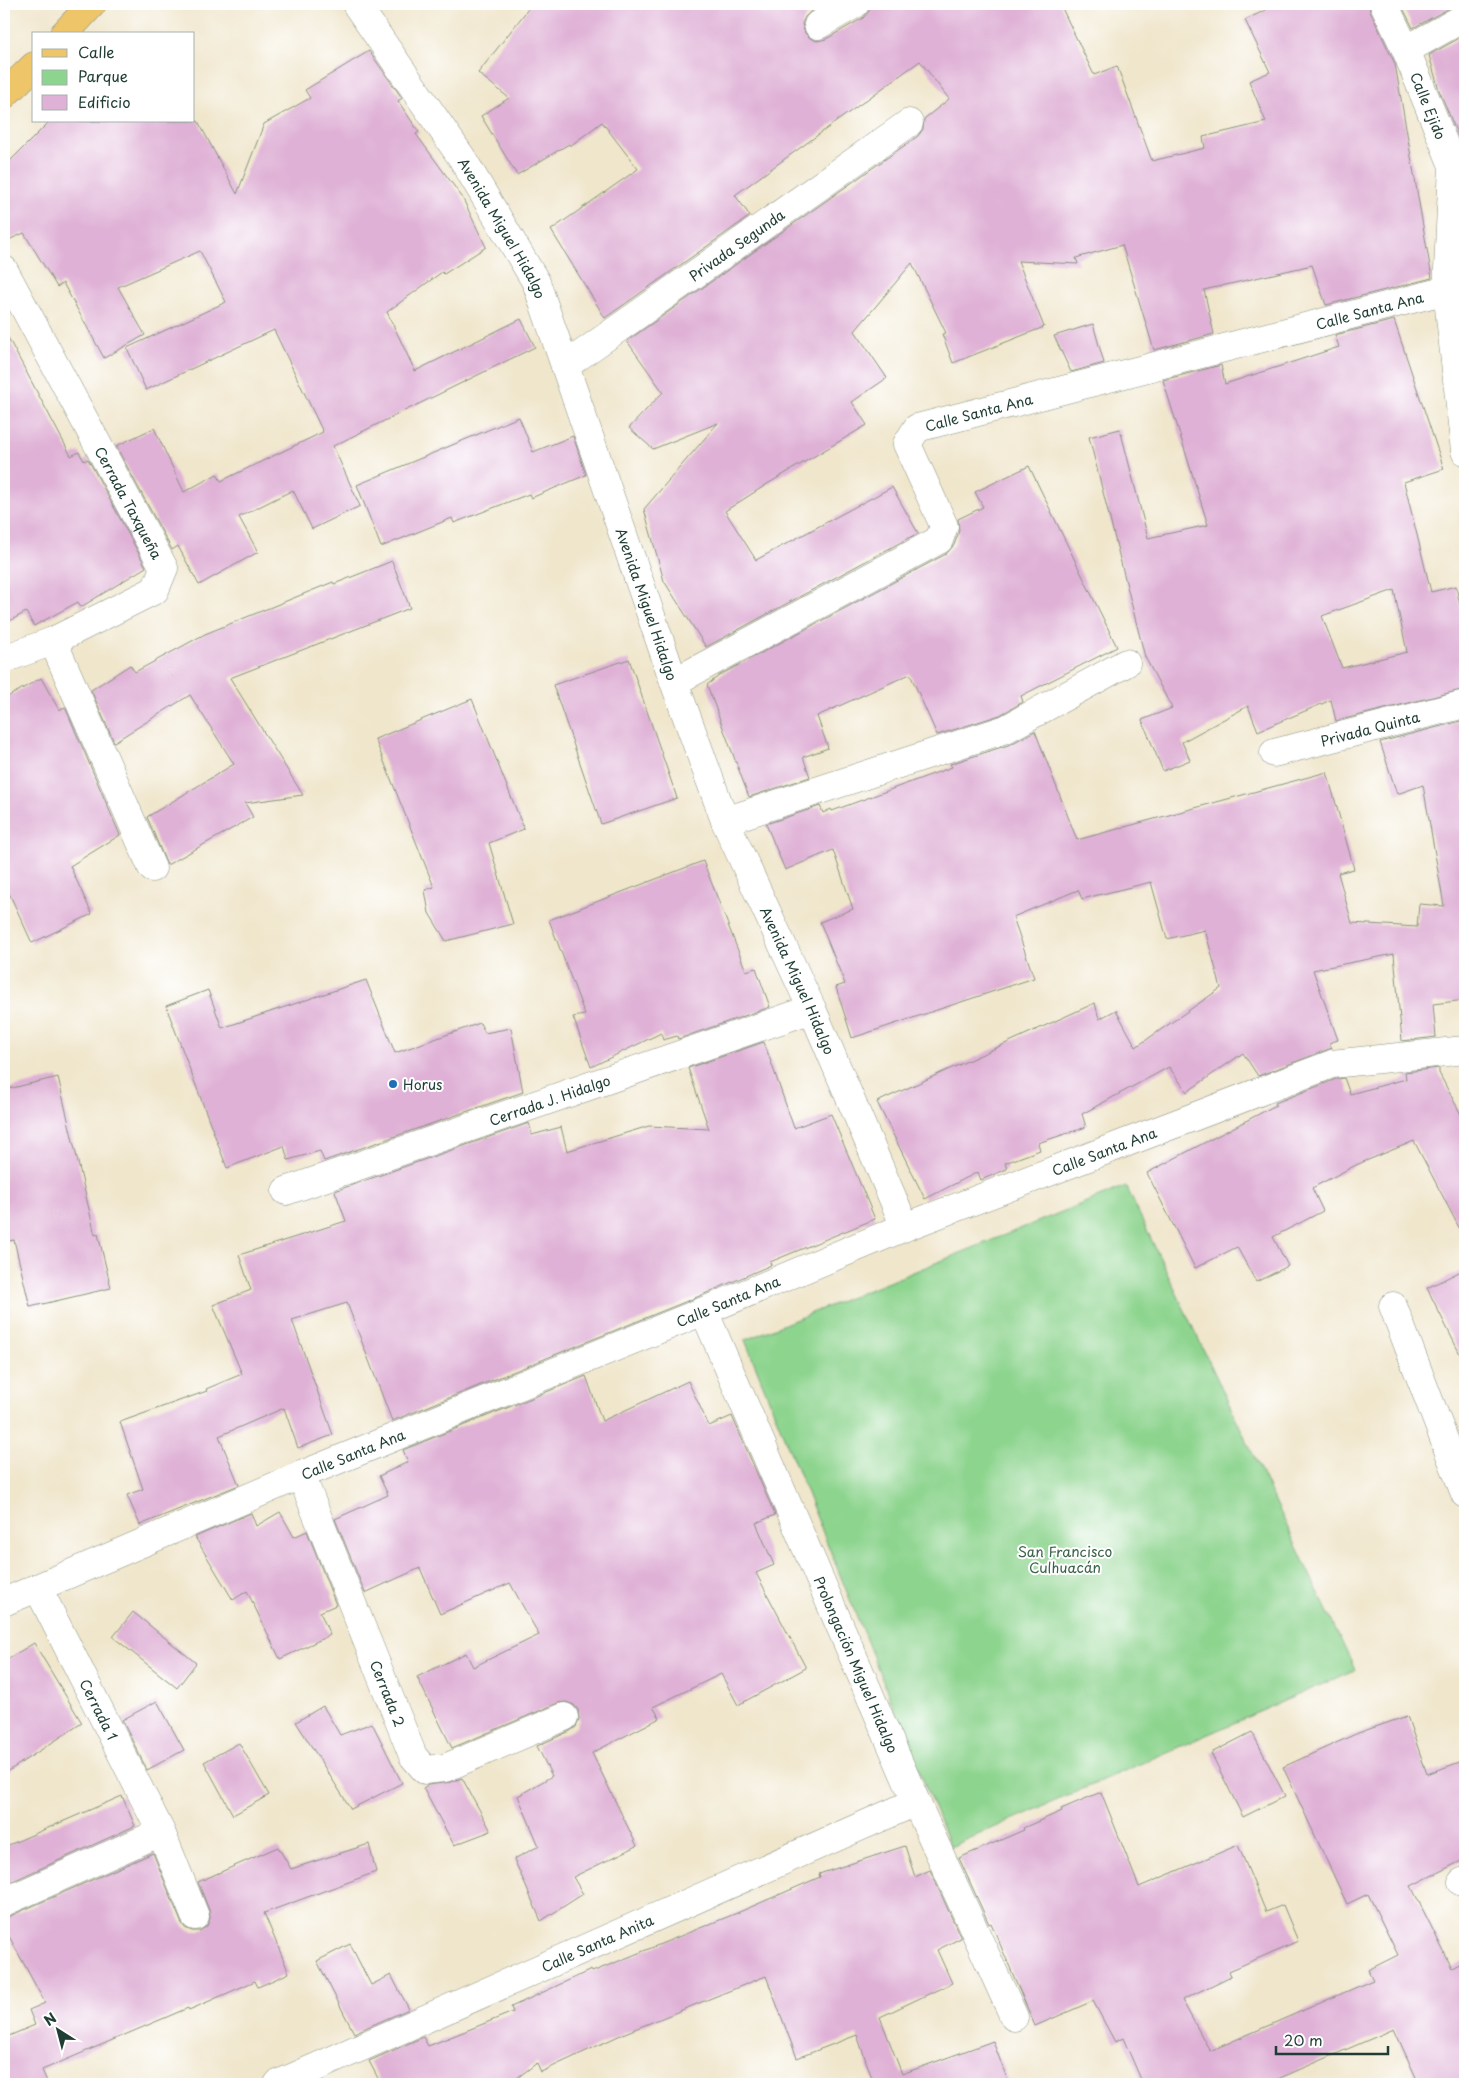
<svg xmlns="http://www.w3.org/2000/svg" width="1469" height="2088" font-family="'Playpen Sans',sans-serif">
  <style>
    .green { fill: #8dd48e; stroke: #568861 }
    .building { fill: #dfb1d6; fill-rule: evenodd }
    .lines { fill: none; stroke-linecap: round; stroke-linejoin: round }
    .minor-casing { stroke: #889280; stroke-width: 29 }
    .major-casing { stroke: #889280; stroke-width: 29 }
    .minor { stroke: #fff; stroke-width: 28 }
    .major { stroke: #eec569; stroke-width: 28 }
    .poi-dot { fill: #1f6fb2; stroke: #fff; stroke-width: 2 }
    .labels { text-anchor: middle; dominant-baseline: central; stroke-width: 4; stroke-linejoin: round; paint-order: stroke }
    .street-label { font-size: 14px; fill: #1f3d34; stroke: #fff }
    .poi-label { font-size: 14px; fill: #1f3d34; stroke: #fff; text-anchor: start }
    .park-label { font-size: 14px; fill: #3a634a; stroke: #fff }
  </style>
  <rect width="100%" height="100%" fill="#fff"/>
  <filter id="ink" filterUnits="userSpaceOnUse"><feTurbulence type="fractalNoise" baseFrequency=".02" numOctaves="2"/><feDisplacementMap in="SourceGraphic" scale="10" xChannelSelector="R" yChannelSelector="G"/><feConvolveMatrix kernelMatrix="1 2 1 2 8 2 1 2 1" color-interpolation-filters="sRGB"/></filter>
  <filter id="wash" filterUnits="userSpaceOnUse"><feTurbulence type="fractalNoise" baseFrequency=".0096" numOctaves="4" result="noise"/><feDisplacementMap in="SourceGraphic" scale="20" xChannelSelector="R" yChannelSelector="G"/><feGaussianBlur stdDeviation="1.12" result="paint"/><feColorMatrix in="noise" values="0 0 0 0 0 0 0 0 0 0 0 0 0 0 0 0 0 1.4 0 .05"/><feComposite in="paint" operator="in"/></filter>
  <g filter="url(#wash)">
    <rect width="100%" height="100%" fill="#f0e6cc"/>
    <path class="green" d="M1126 1186 1355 1670 950 1847 745 1340Z"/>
    <g id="blocks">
      <path class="building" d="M532 4H824L810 12 805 17 802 24 805 33 810 38 817 41 826 39 863 18 869 11 871 4H1060L1094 75 1117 66 1152 161 1205 148 1203 137 1266 122 1249 81 1270 72 1245 20 1278 4H1369L1370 11 1395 64 1432 278 1326 305 1312 265 1204 290 1214 334 1154 350 1122 245 1076 258 1078 264 1018 261 1044 327 953 363 942 334 946 333 912 263 855 331 887 378 852 402 867 425 769 483 725 511 756 560 892 487 918 533 706 647 664 581 644 509 718 423 653 449 629 428 663 392 627 341 918 136 923 129 924 119 949 99 920 61 735 195 750 216 605 318 551 230 638 169 602 122 570 146 569 144 517 175 481 116 509 98 478 73Z
        M1401 4H1457L1413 28Z
        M1465 35V150H1464L1439 90 1429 55Z
        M369 51 402 98 398 101 419 132 416 134 462 197 486 247 444 274 442 272 387 312 415 371 521 319 535 347 333 446 360 506 312 529 293 490 239 517 258 552 199 585 178 546 172 550 116 446 154 428 184 492 217 474 221 481 323 432 274 330 146 390 127 348 226 302 200 251 118 287 145 335 104 358 63 283 57 287 24 233 4 242V167L50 121H198L237 194 264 124 310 98 305 90Z
        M1394 320 1444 469 1404 482 1431 592 1456 586 1465 629V689L1336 721 1331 700 1258 731 1248 706 1182 742 1190 760 1163 771 1142 720 1172 708 1145 657 1089 437 1120 429 1148 538 1208 525 1163 380 1221 365 1225 384 1339 347 1335 335ZM1394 590 1407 652 1342 668 1322 616Z
        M1093 324 1104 363 1071 372 1054 336Z
        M4 330 71 456 79 452 84 461 88 459 146 567 81 607 78 602 34 626 26 612 4 624Z
        M519 417 533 452 573 436 586 475 531 498 529 494 454 523 452 518 381 547 357 485Z
        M1029 466 1117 647 1021 696 1023 702 1000 715 937 735 910 674 817 716 828 748 803 757 810 777 749 797 707 685 720 675 946 554 954 545 959 531 958 519 983 507 975 492Z
        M392 561 410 608 230 678 303 795 245 803 253 817 167 865 147 817 234 764 190 695 114 742 91 690 130 665 135 672 205 634 333 582 334 584Z
        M629 659 677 798 601 824 553 685Z
        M41 678 59 710 65 707 120 835 70 866 92 914 32 943 4 882V699Z
        M472 699 524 829 489 843 513 924 446 941 429 913 425 890 434 887 375 739Z
        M1465 720V1000L1433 1004 1436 1037 1402 1041 1394 954 1313 970 1338 1040 1329 1043 1332 1048 1258 1076 1243 1053 1187 1092 1169 1067 1082 1114 1086 1127 1038 1143 1040 1150 1005 1163 1007 1169 981 1180 978 1172 925 1199 877 1102 1095 1003 1099 1019 1116 1010 1136 1047 1221 988 1205 930 1167 939 1151 882 1082 899 1078 890 1013 917 1034 978 852 1038 836 987 845 984 820 922 853 909 833 850 785 870 766 824 820 806 823 813 831 809 832 811 952 767 950 764 1011 744 1035 731 1077 840 1327 772 1354 869 1338 873 1352 923 1417 927 1419 904 1444 906 1423 785 1397 794 1380 742Z
        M703 861 746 971 756 968 770 1007 678 1039 677 1036 663 1040 661 1033 591 1067 573 1017 585 1015 549 920Z
        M366 980 395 1053 480 1023 485 1033 511 1028 523 1092 324 1161 320 1151 288 1160 284 1146 227 1168 166 1006 208 990 222 1028Z
        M764 1042 794 1128 831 1114 875 1219 770 1262 771 1265 702 1295 392 1421 347 1303 292 1320 333 1435 298 1448 284 1408 219 1436 239 1485 140 1525 127 1495 143 1489 120 1422 207 1391 206 1389 242 1374 213 1305 251 1290 239 1255 346 1221 335 1191 529 1123 532 1135 561 1127 567 1151 649 1126 709 1129 688 1068Z
        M1439 1068V1073L1465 1122V1239L1414 1141 1356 1165 1312 1188 1323 1211 1273 1237 1288 1266 1256 1282 1237 1247 1195 1268 1147 1173 1276 1105 1275 1103 1336 1079 1344 1078 1350 1094 1406 1079 1405 1072Z
        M58 1077 95 1235 98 1234 111 1288 30 1307 14 1240 4 1242V1090Z
        M1465 1269V1364L1427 1288Z
        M586 1376 602 1421 688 1381 709 1426 732 1416 775 1515 756 1523 774 1565 756 1573 806 1668 738 1705 721 1674 653 1707 660 1718 592 1753 637 1846 573 1877 583 1894 541 1921 514 1859 539 1846 518 1796 552 1776 537 1746 570 1731 576 1727 579 1719 578 1710 574 1705 566 1702 558 1703 452 1748 417 1677 466 1653 473 1667 539 1635 510 1583 440 1614 420 1568 365 1593 335 1519 388 1495 379 1476 408 1462 403 1450Z
        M280 1512 294 1537 307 1531 336 1605 320 1612 330 1635 280 1659 247 1591 233 1600 195 1537 251 1513 256 1526Z
        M133 1612 196 1663 177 1688 113 1637Z
        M34 1643 82 1723 4 1774V1661Z
        M157 1701 184 1750 147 1770 122 1720Z
        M323 1706 340 1735 372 1723 402 1783 351 1809 296 1722Z
        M1407 1716 1427 1774 1465 1760V1859L1411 1886 1452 1968 1465 1961V2084H1419L1394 2029 1266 2084H1143L1123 2038 1115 2042 1093 2001 1035 2026 991 1923 989 1924 959 1858 1024 1830 1023 1828 1062 1811 1061 1809 1101 1792 1139 1887 1238 1845 1266 1912 1283 1905 1298 1941 1229 1971 1231 1976 1182 2000 1210 2051 1373 1980 1368 1970 1398 1955 1368 1894 1347 1904 1283 1767 1358 1733Z
        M1252 1732 1285 1796 1243 1817 1211 1753Z
        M239 1743 269 1795 233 1815 204 1762Z
        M462 1778 491 1831 454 1845 423 1788 428 1785 451 1782Z
        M122 1796 135 1826 4 1885V1847Z
        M369 1844 376 1872 264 1913 289 1973 258 1987 255 1981 189 2010 188 2008 42 2070 48 2084H4V2038L35 2025 29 2010 45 2003 4 1927V1917L10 1916 153 1853 181 1922 185 1928 192 1931H200L207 1926 210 1918 209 1910 198 1882 278 1847 291 1869Z
        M905 1846 915 1877 930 1870 961 1938 937 1950 952 1983 880 2017 902 2074 993 2041 1009 2084H874L857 2035 797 2058 766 1976 625 2033 541 2072 537 2063 509 2084H381L369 2061 423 2037 428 2046 513 2012 511 2007 591 1970 592 1972 737 1913 820 1877 819 1874Z
        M350 1944 371 1985 391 1975 409 2009 354 2033 317 1961Z"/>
    </g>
  </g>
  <g filter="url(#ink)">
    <use href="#blocks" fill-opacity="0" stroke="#889280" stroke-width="1"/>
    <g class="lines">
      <defs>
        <g id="minor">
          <path id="s1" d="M356 4 462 158 536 282 674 682 725 821 812 1009 905 1227"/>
          <path id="s2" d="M1384 4 1406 50 1453 166 1447 290 1465 451"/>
          <path d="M818 25 855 4"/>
          <path d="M1406 50 1465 17"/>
          <path id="s3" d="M4 270 164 568 155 590 53 641 4 659"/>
          <path id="s4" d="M565 366 909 123"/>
          <path d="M53 641 152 868"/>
          <path id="s5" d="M674 682 939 540 944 526 907 444 917 428 1447 290"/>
          <path id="s6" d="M1274 753 1465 704"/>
          <path d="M725 821 1006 729 1126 663"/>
          <path id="s7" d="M286 1191 812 1009"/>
          <path d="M1393 1306 1465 1494"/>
          <path id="s8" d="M704 1311 916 1802 1014 2017"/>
          <path id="s9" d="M301 1475 413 1756 425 1770 445 1768 564 1717"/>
          <path id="s10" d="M38 1588 161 1832 195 1916"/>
          <path id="s11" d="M4 1602 301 1475 704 1311 905 1227 1332 1064 1465 1050"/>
          <path d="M1462 1882 1465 1881"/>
          <path d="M4 1902 161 1832"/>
          <path id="s12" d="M278 2084 916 1802"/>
        </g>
        <path id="major" d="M64 34 92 4
          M4 95 34 66"/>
      </defs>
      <use href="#minor" class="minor-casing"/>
      <use href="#major" class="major-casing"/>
      <use href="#minor" class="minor"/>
      <use href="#major" class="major"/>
    </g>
  </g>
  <circle class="poi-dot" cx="393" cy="1084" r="5"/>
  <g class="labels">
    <g class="street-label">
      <text stroke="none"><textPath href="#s2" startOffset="111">Calle Ejido</textPath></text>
      <text stroke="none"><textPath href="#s1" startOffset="268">Avenida Miguel Hidalgo</textPath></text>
      <text stroke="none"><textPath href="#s4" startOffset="210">Privada Segunda</textPath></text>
      <text stroke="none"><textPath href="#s5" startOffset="892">Calle Santa Ana</textPath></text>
      <text stroke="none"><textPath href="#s5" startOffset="488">Calle Santa Ana</textPath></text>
      <text stroke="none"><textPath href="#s3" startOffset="264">Cerrada Taxqueña</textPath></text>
      <text stroke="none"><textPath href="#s1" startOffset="672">Avenida Miguel Hidalgo</textPath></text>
      <text stroke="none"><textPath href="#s6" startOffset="99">Privada Quinta</textPath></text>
      <text stroke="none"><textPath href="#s1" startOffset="1078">Avenida Miguel Hidalgo</textPath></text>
      <text stroke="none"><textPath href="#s7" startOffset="279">Cerrada J. Hidalgo</textPath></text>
      <text stroke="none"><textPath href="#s11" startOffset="1189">Calle Santa Ana</textPath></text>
      <text stroke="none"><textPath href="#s11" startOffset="784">Calle Santa Ana</textPath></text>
      <text stroke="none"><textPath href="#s11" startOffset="379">Calle Santa Ana</textPath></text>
      <text stroke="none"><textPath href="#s8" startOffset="385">Prolongación Miguel Hidalgo</textPath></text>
      <text stroke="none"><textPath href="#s9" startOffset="235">Cerrada 2</textPath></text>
      <text stroke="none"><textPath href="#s10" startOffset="136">Cerrada 1</textPath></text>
      <text stroke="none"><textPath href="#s12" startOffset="349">Calle Santa Anita</textPath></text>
    </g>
    <g class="poi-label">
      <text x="403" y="1084">Horus</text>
    </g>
    <g class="park-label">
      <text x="1065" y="1551">San Francisco<tspan x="1065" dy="16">Culhuacán</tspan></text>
    </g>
  </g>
  <rect width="1469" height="2088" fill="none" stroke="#fff" stroke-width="20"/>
  <rect x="32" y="32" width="162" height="90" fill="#ffffff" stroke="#a5b1ae"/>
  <rect x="42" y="49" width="25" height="8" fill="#eec569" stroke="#a5b1ae"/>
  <text x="78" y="58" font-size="15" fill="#1f3d34">Calle</text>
  <rect x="42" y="70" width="25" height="15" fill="#8dd48e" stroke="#a5b1ae"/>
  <text x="78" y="82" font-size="15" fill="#1f3d34">Parque</text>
  <rect x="42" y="95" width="25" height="15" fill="#dfb1d6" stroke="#a5b1ae"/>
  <text x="78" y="108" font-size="15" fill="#1f3d34">Edificio</text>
  <g transform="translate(58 2030) rotate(324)" stroke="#ffffff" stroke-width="4" paint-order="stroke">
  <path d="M0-4L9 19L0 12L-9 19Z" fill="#1f3d34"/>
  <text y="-8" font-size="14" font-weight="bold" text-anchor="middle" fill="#1f3d34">N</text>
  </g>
  <path d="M1276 2046v8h112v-8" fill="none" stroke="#1f3d34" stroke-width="2.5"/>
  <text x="1284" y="2046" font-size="15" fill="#1f3d34" stroke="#ffffff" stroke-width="4" paint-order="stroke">20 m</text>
</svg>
